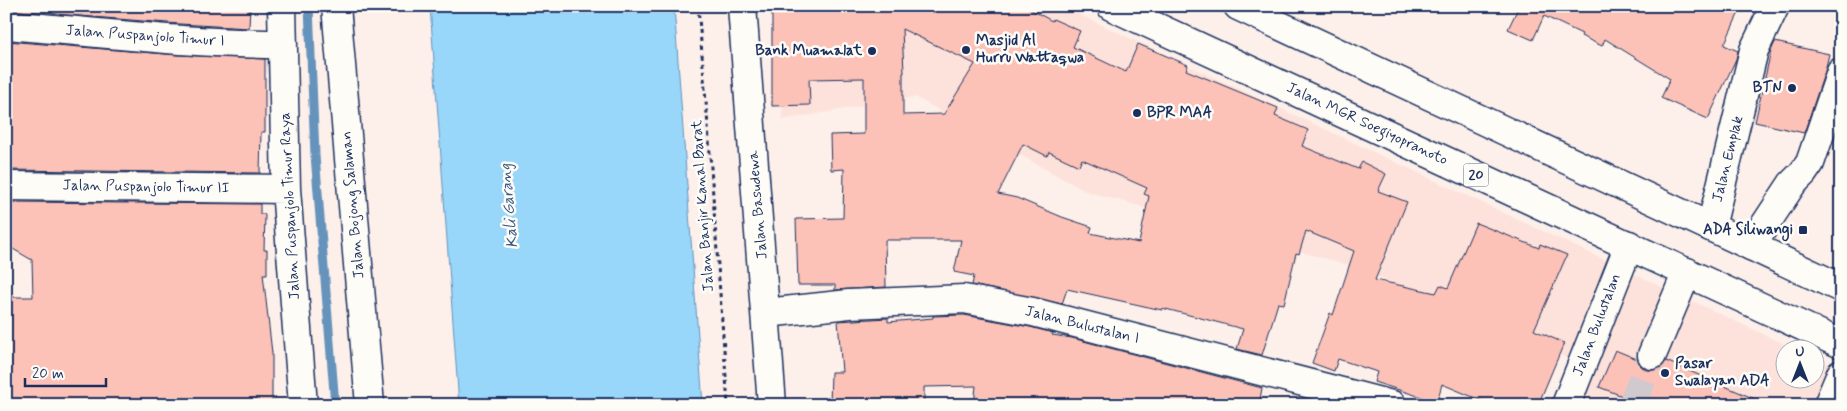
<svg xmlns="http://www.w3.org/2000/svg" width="1847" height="411" font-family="Mynerve,sans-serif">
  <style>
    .built { fill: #fde2db }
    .water { fill: #98d6fa; stroke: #6693bc }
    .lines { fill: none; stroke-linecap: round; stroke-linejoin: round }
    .stream { stroke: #6693bc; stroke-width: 9 }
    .building { fill: #fdc2b7; stroke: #1b2f5e; fill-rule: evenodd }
    .minor-tunnel { stroke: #d0c9ce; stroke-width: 28; stroke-dasharray: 28 14; stroke-linecap: butt }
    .minor-casing { stroke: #1b2f5e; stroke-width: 31 }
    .highway-casing { stroke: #1b2f5e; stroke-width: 31 }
    .path { stroke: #1b2f5e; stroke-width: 3; stroke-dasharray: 4 4; stroke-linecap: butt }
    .minor { stroke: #fdfcf7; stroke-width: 28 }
    .highway { stroke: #fdfcf7; stroke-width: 28 }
    .poi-dot { fill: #1b2f5e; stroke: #fdfcf7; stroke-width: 2 }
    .labels { text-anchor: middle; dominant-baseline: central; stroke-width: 5; stroke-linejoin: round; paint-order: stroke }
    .shield { fill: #fdfcf7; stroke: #5f6c8c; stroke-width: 1 }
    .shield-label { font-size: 14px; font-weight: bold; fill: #1b2f5e }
    .street-label { font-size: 15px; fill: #1b2f5e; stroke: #fdfcf7 }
    .poi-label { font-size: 15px; font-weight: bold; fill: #1b2f5e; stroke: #fdfcf7; text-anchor: start }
    .water-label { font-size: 16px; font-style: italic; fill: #3a5985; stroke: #fdfcf7 }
  </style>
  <rect width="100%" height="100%" fill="#fdf0ea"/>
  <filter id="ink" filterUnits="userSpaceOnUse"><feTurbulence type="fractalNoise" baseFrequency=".02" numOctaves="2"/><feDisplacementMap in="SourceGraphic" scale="10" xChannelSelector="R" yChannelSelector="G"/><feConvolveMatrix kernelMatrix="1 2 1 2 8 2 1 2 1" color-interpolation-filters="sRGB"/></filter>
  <g filter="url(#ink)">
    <path class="built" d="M784 6H1061L1793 348H1784V378H1814L1815 358 1841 370V405H1579L1594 370 1355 267 1085 191 915 97 782 120Z"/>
    <path class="water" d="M430 6H674L703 405H459Z"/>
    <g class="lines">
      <path class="stream" d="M309 6 315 155 335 405"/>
    </g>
    <path class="building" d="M6 6H250L249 28 180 24 6 10Z
      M772 6H1024L1052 21 1053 19 1080 31 1073 47 1126 72 1138 44 1188 65 1186 70 1278 108 1275 116 1308 130 1302 146 1358 169 1362 162 1386 174 1378 191 1407 202 1375 280 1436 293 1440 285 1448 288 1476 223 1539 248 1540 244 1567 255 1534 330 1564 343 1538 405H1492L1442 384 1437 402 1374 382 1377 372 1338 359 1334 371 1312 363 1330 313 1333 315 1354 251 1306 231 1299 254 1296 253 1284 304 1278 303 1262 355 1237 349 1243 329 1162 308V310L1067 289 1062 304 972 285 974 276 954 272 961 240H885L886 287 835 290V285H798L796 219 843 218 844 169 831 170 830 135 864 134V78L809 79 810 105 772 106ZM902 29 975 64 944 114 903 115V73H904ZM1023 144 1047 156 1049 152 1079 166 1082 159 1147 188 1144 194 1149 196 1139 243 1090 233 1092 227 1062 217 1017 198 998 194Z
      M1519 6H1742L1724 45 1738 51 1736 59 1708 119 1661 98 1670 79 1605 39 1602 46 1581 36 1582 34 1544 16 1533 40 1508 29Z
      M6 41 178 55 265 59V132H261L260 173 6 170Z
      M1775 42 1829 54 1825 71 1804 133 1755 122 1771 51Z
      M6 202 260 204V214H265L264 250H267V274H263L272 353V405H6V297H33L32 260 6 245Z
      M964 315 1030 327 1053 333 1052 335 1072 338 1262 388 1259 405H1119L1100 401V405H974L976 386 924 387V405L830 404 831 372H842L838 321 888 318V322L933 318V316Z
      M1615 350 1637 359 1640 365 1646 370H1653L1661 368 1666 361 1769 405H1622L1625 397 1599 387Z"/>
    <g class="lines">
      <path class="minor-tunnel" d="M1632 405 1652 355"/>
      <defs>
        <path id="minor" d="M282 6 286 189 303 405
          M336 6 370 405
          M742 6 772 405
          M6 25C98 32 191 44 283 44
          M6 186 286 189
          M1711 227 1754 50 1775 6
          M1751 246 1792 184 1803 173 1810 163 1841 72
          M766 313 849 304 964 299 1033 312 1392 405
          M1652 355 1687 272
          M1566 405 1629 245
          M1828 405 1841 374"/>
        <path id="highway" d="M1111 6 1841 344
          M1238 6 1841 288"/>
      </defs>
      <use href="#minor" class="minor-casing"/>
      <use href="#highway" class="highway-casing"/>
      <path class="path" d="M698 6 708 126 728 405"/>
      <use href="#minor" class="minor"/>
      <use href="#highway" class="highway"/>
    </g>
  </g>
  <g class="poi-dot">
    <circle cx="966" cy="50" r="5"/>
    <circle cx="872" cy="51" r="5"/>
    <circle cx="1792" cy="88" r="5"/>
    <circle cx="1137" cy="113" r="5"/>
    <rect x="1798" y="225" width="10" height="10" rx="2.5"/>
    <circle cx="1665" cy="373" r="5"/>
  </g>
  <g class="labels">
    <rect class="shield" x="1463.5" y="163.5" width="25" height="23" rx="4"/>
    <g class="shield-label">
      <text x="1476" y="175">20</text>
    </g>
    <g class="street-label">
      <text transform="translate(145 36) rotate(4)">Jalan Puspanjolo Timur I</text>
      <text transform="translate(1367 124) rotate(25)">Jalan MGR Soegiyopranoto</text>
      <text transform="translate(1728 159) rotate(-76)">Jalan Emplak</text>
      <text transform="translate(146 187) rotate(1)">Jalan Puspanjolo Timur II</text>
      <text transform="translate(353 205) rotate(-95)">Jalan Bojong Salaman</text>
      <text transform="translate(758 205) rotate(-95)">Jalan Basudewa</text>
      <text transform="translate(290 206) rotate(-93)">Jalan Puspanjolo Timur Raya</text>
      <text transform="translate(703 206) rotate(-94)">Jalan Banjir Kanal Barat</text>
      <text transform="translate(1082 325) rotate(14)">Jalan Bulustalan I</text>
      <text transform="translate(1597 325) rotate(-69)">Jalan Bulustalan</text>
    </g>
    <g class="poi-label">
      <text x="976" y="41">Masjid Al<tspan x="976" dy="17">Hurru Wattaqwa</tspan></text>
      <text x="862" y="51" text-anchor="end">Bank Muamalat</text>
      <text x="1782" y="88" text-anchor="end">BTN</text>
      <text x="1147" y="113">BPR MAA</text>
      <text x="1793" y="230" text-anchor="end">ADA Siliwangi</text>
      <text x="1675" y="364">Pasar<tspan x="1675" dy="17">Swalayan ADA</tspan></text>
    </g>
    <g class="water-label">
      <text transform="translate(509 206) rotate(-95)">Kali Garang</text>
    </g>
  </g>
  <rect width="1847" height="411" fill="none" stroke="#fdfcf7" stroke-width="25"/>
  <rect x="12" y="12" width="1822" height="386" fill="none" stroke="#1b2f5e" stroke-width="2" filter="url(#ink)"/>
  <g transform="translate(1800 364)"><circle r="24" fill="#fdfcf7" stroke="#a3aaba"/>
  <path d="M0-4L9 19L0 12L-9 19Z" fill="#1b2f5e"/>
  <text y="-8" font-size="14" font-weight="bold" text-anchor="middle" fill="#1b2f5e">U</text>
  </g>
  <path d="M25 378v8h81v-8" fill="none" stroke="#1b2f5e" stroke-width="2.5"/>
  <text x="32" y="378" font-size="15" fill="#1b2f5e" stroke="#fdfcf7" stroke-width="4" paint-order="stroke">20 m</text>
</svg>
